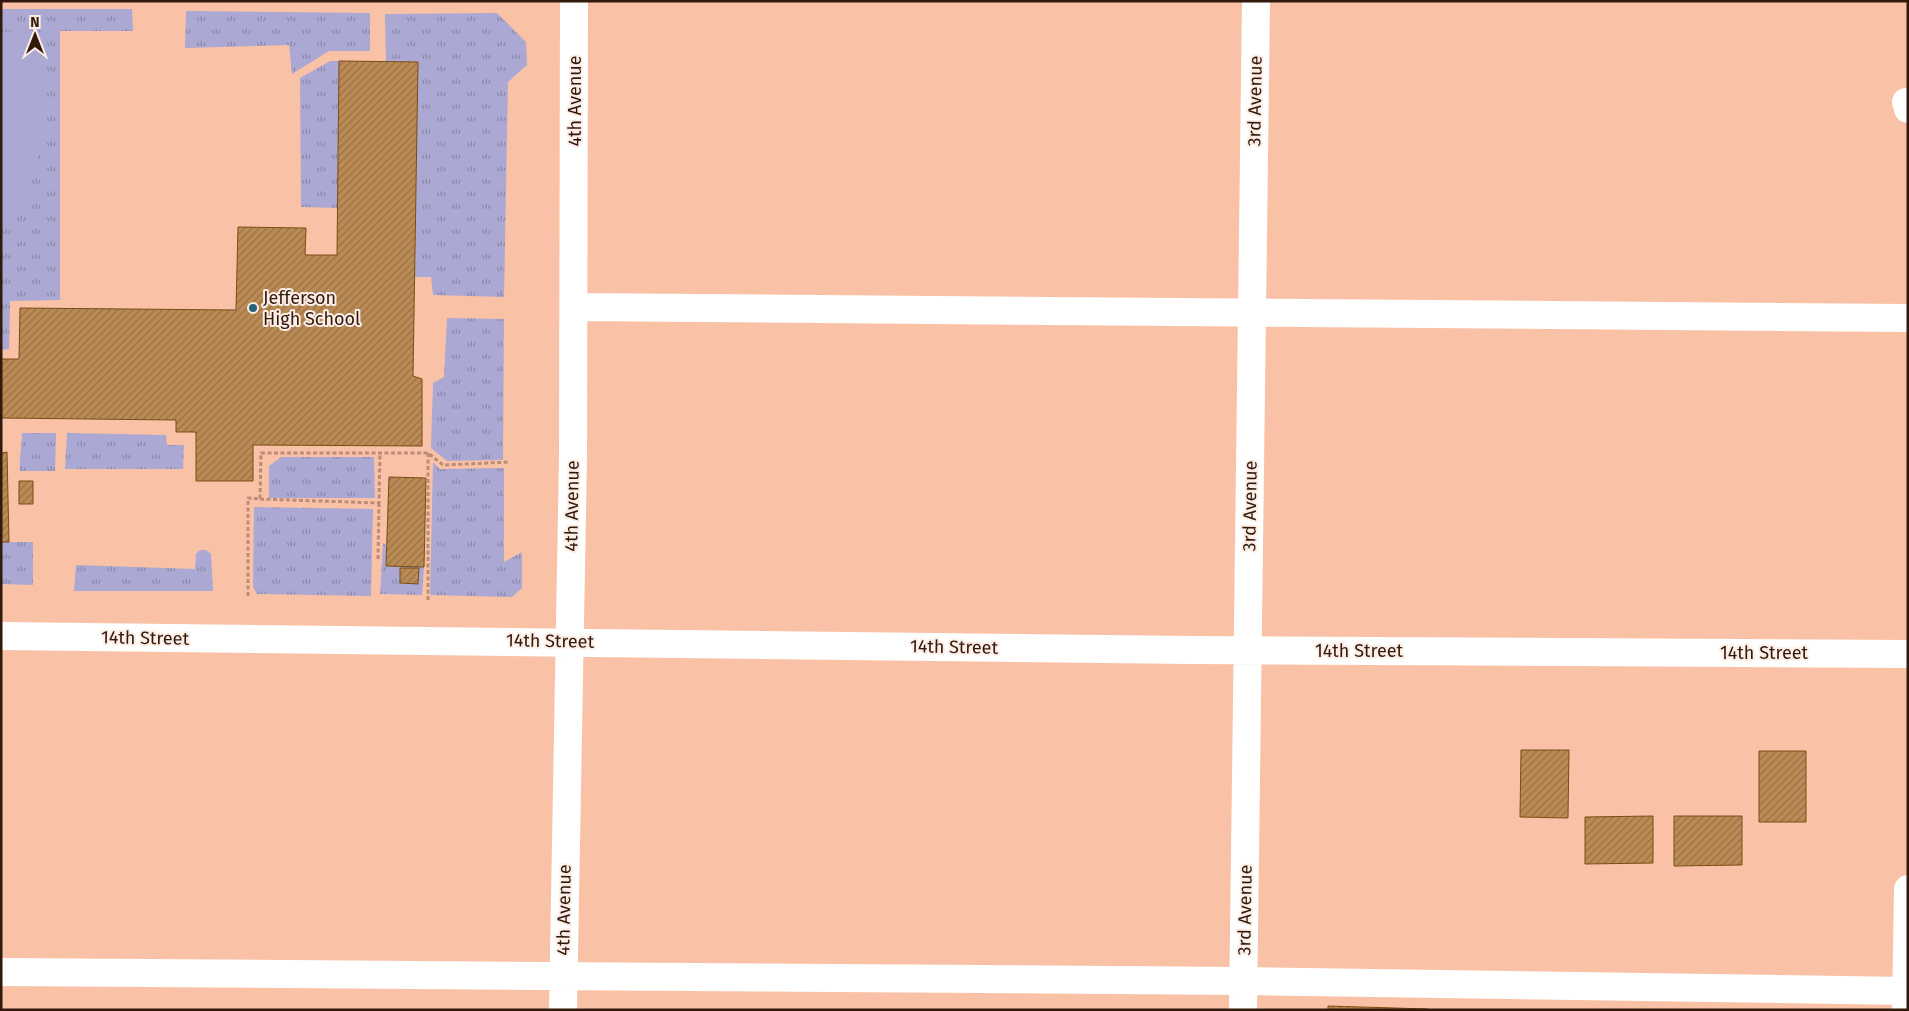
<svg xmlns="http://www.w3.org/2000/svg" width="1909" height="1011" font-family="'Fira Sans',sans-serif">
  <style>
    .grass { fill: url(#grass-tufts); fill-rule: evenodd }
    .pitch { fill: #aba8d3 }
    .building { fill: url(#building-hatch); stroke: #794d13 }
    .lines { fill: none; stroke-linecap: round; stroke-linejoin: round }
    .path { stroke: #bb8d76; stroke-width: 3; stroke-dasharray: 4 2.5; stroke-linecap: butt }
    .minor { stroke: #fff; stroke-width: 28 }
    .poi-dot { fill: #28637b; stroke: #fceee6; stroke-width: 2 }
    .labels { text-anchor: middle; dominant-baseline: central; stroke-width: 4; stroke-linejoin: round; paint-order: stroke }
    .street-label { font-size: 18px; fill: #31190b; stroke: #fceee6 }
    .poi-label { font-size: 18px; fill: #31190b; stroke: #fceee6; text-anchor: start }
  </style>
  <defs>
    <pattern id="grass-tufts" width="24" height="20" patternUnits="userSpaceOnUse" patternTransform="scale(1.25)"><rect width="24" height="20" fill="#aba8d3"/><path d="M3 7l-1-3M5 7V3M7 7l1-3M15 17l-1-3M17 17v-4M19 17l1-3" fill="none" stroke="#8c88a9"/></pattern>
    <pattern id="building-hatch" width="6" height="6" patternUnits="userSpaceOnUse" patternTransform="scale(1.25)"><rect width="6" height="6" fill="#bb8b56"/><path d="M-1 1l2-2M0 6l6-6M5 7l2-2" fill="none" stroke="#997145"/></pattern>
  </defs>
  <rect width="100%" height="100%" fill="#f9c2a7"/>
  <path class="grass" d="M1 9H132L133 31H60V300L10 301 9 349 1 350Z
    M186 11 370 13V51H329L292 74 289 45 185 48Z
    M497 13 526 42 527 65 508 82 504 297 433 295 431 277H415L418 63 386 62 385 14Z
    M330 61H339L338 208 301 207 300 78Z
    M447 318 504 319 503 460 447 461 431 448 433 383 444 377Z
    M22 433H56L55 471H20C19 457 22 447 22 433Z
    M67 433 166 435 167 445H184L183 469H65Z
    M281 457H374L375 498H269V466Z
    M433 462 440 469 504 468V562L522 552V588L512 597 430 595Z
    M254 507 373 509 371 596 257 594 253 587Z
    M1 542H33V585L1 584Z
    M383 543 387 546V566L424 567 422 595 380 594ZM400 568 418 569V583H400Z
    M200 550H206L211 554 213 591H74L76 565 195 569 196 554Z"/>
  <path class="pitch" d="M1 32H40V146L27 199 1 232Z"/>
  <path class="building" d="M339 61 418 62 413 376 422 379V446L253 445V481H196V432H176V420L1 418V359H19L20 308 236 310 238 227 306 228 305 255H337Z
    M7 452 9 542H1V453Z
    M389 477 426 478 424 567 386 566Z
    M19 481H33V504H19Z
    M400 568H419L418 584 400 583Z
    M1521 750H1569L1568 818 1520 817Z
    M1759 751H1806V822H1759Z
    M1653 816V863L1585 864V817Z
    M1674 816H1742V865L1674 866Z
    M1328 1006 1428 1009V1010H1328Z"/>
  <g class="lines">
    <path class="path" d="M428 453V600
      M260 499 379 503 380 453
      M378 559 379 503
      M248 596V498L260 499 261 453H428L443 465 510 462"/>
    <path class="minor" d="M1906 102 1908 109
      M574 307 1908 318
      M1 636 1191 650 1908 654
      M1 972 1244 981 1906 991
      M563 1010 573 456 574 1
      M1243 1010 1256 1
      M1906 1010 1908 889"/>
  </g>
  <circle class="poi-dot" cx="253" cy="308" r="5"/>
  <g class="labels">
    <g class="street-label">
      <text transform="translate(575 101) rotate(-90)">4th Avenue</text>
      <text transform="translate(1255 101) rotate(-89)">3rd Avenue</text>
      <text transform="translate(572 506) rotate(-89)">4th Avenue</text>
      <text transform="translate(1250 506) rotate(-89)">3rd Avenue</text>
      <text transform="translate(145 638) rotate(1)">14th Street</text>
      <text transform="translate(550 641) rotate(1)">14th Street</text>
      <text transform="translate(954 647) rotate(1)">14th Street</text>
      <text x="1359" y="651">14th Street</text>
      <text x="1764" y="653">14th Street</text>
      <text transform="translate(564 910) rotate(-89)">4th Avenue</text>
      <text transform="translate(1245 910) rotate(-89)">3rd Avenue</text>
    </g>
    <g class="poi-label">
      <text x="263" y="298">Jefferson<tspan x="263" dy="21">High School</tspan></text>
    </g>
  </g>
  <rect width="1909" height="1011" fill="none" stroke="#31190b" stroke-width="5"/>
  <g transform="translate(35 35)" stroke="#fceee6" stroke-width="4" paint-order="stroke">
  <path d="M0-4L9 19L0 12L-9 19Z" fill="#31190b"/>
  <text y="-8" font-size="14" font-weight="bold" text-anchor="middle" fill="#31190b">N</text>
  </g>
</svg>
